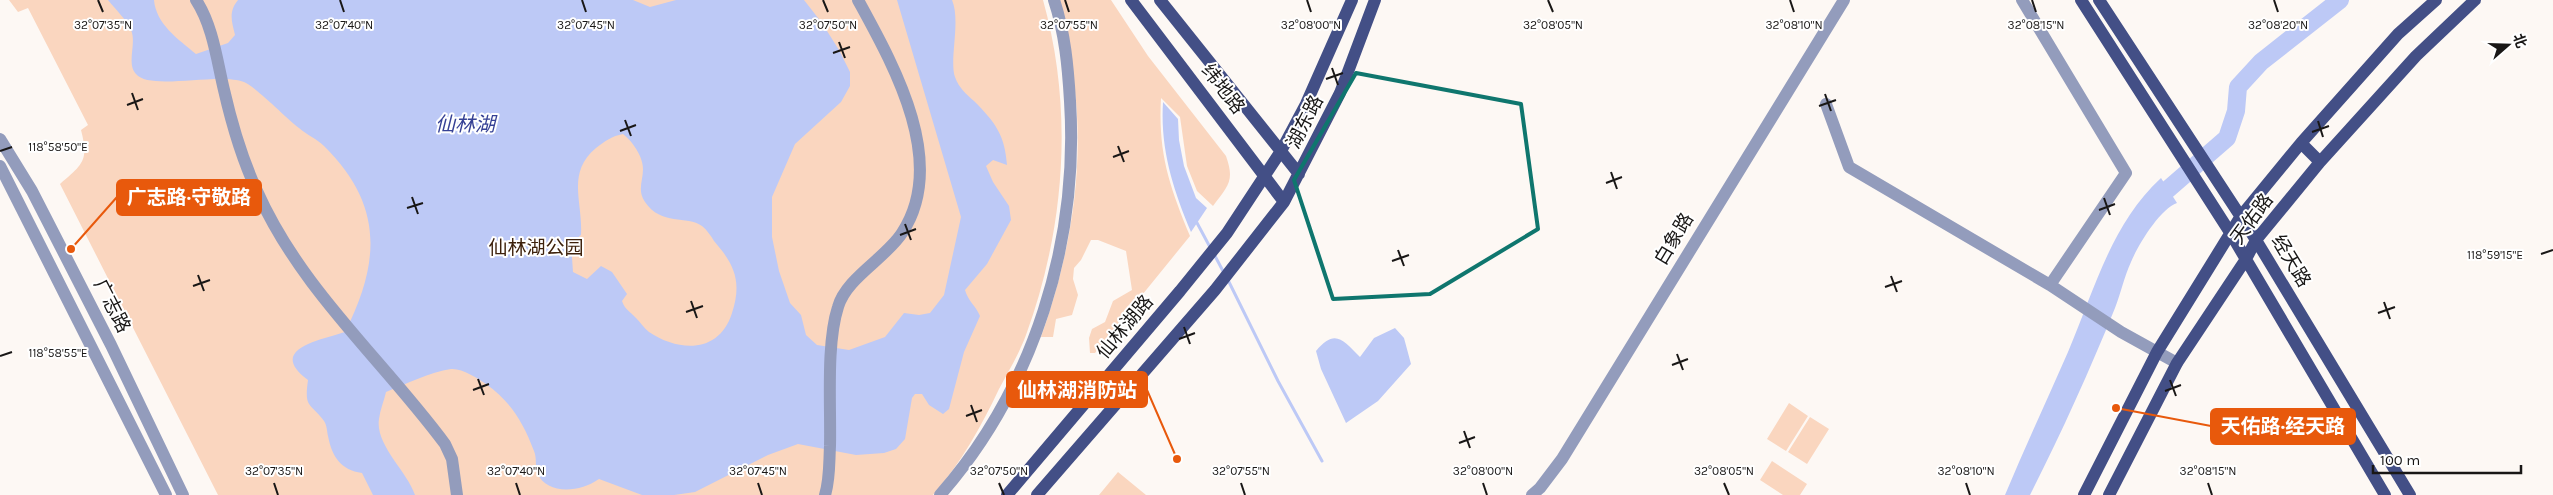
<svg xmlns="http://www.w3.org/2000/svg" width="2553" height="495" font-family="Karla,'Noto Sans SC',sans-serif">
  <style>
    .green { fill: #fad6bf }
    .water { fill: #bdc9f6; fill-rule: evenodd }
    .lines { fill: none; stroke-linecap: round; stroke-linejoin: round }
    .stream { stroke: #bdc9f6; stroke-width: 3 }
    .river { stroke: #bdc9f6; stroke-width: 18 }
    .minor { stroke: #939cbc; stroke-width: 12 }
    .major { stroke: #434f86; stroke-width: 12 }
    .marked { fill: none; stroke: #0f766e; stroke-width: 4; stroke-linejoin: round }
    .ticks { fill: none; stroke: #191716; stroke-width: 2 }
    .labels { text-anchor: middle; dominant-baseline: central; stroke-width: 4; stroke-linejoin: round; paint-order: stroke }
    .street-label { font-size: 19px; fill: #191716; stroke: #fff }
    .park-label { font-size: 19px; fill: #3d210c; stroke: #fff }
    .water-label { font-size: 20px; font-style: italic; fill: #364195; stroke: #fff }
    .ticks-label { font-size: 12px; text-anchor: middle; fill: #191716; stroke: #fff; stroke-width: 4; stroke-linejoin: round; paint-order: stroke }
    .leader { fill: none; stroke: #e8590c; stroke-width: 2 }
    .callout-dot { fill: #e8590c; stroke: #fff; stroke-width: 2 }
    .callout { fill: #e8590c; stroke: #e8590c; stroke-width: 2 }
    .callout-label { font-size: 20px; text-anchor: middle; font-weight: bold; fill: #fff }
  </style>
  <rect width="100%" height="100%" fill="#fdf8f4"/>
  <path class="green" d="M9 0H1043C1074 110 1065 228 1026 335 1019 354 1008 372 999 389 981 427 961 463 933 495H218L60 184C83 164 89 161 81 130L88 125 28 8 18 12Z
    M1059 0H1111L1148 56 1226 156C1235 181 1228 186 1213 206L1197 191 1187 166 1180 117 1161 98C1158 153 1169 185 1190 236L1095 353H1090L1089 338 1092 329 1105 322 1113 301 1132 290 1126 251 1098 240H1091L1081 260 1074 268 1073 279 1078 295 1072 315 1056 319 1053 337H1041C1068 261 1083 182 1076 101 1073 68 1065 33 1059 0Z
    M1789 403 1808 416 1786 451 1767 439Z
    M1810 417 1829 429 1807 464 1788 452Z
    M1772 461 1807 484 1800 495H1783L1760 480Z
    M1118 472 1146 495H1099Z"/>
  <path class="water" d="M108 0H154C156 24 178 39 196 54L228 43 235 35C232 22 228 12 238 0H633L650 7 676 0H804L822 23 839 50 850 72V86L841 102 795 144 772 197V237L779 271 790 303 801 315 806 335 817 345 849 350 885 337 904 313 919 315 930 313 944 295 961 217 897 0H952C961 21 949 60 955 77 959 88 966 94 974 101 995 122 1005 135 1007 165L993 160 986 166 993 182 1009 206 1011 220 987 264 965 290C968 301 976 306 980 316L964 352 949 409 943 414 929 405 922 394H915L912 398 905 439 896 449 884 453 856 455 798 444 768 455 695 492 674 495H642L599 479C579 493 547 495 537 473 535 466 537 458 534 451 523 422 511 402 486 384 477 378 462 368 451 369 430 372 406 384 386 392 384 401 380 410 379 419 375 445 407 471 415 495H373L362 473C341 470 332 457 328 436 327 432 327 425 324 421 310 402 304 409 308 380 266 349 321 340 345 332 381 261 383 204 324 146 317 139 307 135 299 128 287 119 256 87 244 82 218 72 150 91 136 74 126 63 137 44 131 30 127 20 115 9 108 0ZM623 134C632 141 643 156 643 169 643 181 637 190 645 202 661 226 687 215 702 226 707 230 711 236 714 241 735 265 742 282 732 313 719 354 679 352 649 332 644 328 640 322 636 318 630 311 625 310 622 301L627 294 612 272 601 266 587 279 573 272 571 243 581 235C583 202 566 173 596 148 605 141 612 136 623 134Z
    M1163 102 1178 119 1179 140 1184 166 1196 198 1207 208 1191 232C1173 189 1160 149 1163 102Z
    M2161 178 2177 203C2160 209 2138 245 2131 262 2124 277 2121 293 2115 308 2089 372 2061 434 2030 495H2005C2025 447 2047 400 2068 352 2094 291 2111 224 2161 178Z
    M1395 328 1404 338 1411 364 1378 401 1346 423 1321 369 1316 351C1335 328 1343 340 1360 357L1374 338Z"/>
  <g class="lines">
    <path class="stream" d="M1196 221 1211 249
      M1214 254 1224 273
      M1227 278 1278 381 1322 461"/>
    <path class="river" d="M2151 204 2227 138 2236 111 2238 87 2261 62 2340 0"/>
    <path class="minor" d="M196 0C213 26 217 61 224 90 232 125 242 159 257 191 301 290 382 359 445 444L452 459 457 495
      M2022 0 2126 173 2050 285
      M1826 104 1849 167 2050 285 2121 332 2177 363
      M0 139 32 191 111 345 183 495
      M0 166 166 495
      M825 495C830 479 829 463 830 446 831 406 826 344 838 307 846 278 886 258 902 233 949 162 893 64 858 0
      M940 495C1034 388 1079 242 1070 101 1068 67 1065 33 1054 0
      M1532 495 1540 488 1562 459 1844 0"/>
    <path class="major" d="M1131 0 1284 202
      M1160 0 1299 174
      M2081 0 2231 234 2385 495
      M2099 0 2256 240 2410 495
      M2301 143 2320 162
      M1007 495 1180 291 1227 233 1281 151 1306 104 1352 0
      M1037 495 1215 290 1284 202 1340 93 1375 0
      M2084 495 2157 352 2241 216 2301 143 2398 34 2436 0
      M2109 495 2177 363 2246 259 2256 240 2320 162 2416 56 2475 0"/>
  </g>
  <path class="marked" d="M1356 73 1521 104 1538 229 1430 294 1333 299 1294 180Z"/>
  <path class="ticks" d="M98 0 103 12M340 0 344 12M582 0 586 12M823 0 828 12M1065 0 1069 12M1307 0 1311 12M1548 0 1553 12M1790 0 1794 12M2032 0 2036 12M2274 0 2278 12M839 42 845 58M833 53 850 47M1332 68 1338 85M1326 79 1343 73M132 93 138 110M1825 94 1831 111M127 105 143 99M1819 106 1836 100M625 120 631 136M2318 121 2323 137M620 131 636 125M2312 132 2329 126M1118 146 1124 162M0 151 12 147M1113 157 1129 151M1611 172 1617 189M1606 183 1622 177M412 197 418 214M2104 198 2110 215M407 208 423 203M2099 210 2115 204M905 224 911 240M900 235 916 229M1398 250 1404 266M2541 254 2553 250M1392 261 1409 255M198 275 204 291M1891 276 1897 292M193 286 210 280M1885 287 1902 281M691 301 697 318M2384 302 2390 319M686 312 703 306M2378 313 2395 307M1184 327 1190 344M1179 339 1195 333M1677 354 1683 370M0 356 12 352M1672 365 1688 359M478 379 484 395M2170 380 2176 396M473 390 489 384M2165 391 2181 385M971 405 977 422M966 416 982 410M1464 431 1470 448M1459 443 1475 437M274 483 278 495M516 483 520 495M758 483 762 495M999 483 1004 495M1241 483 1245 495M1483 483 1487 495M1724 483 1729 495M1966 483 1970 495M2208 483 2212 495"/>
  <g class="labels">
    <g class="street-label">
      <text transform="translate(1223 89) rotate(52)">纬地路</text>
      <text transform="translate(1305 122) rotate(-63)">湖东路</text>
      <text transform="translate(2252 219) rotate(-54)">天佑路</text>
      <text transform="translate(1674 239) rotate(-59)">白象路</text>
      <text transform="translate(2291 261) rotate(59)">经天路</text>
      <text transform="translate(112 306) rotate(63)">广志路</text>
      <text transform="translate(1125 327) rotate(-50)">仙林湖路</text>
    </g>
    <g class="park-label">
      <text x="536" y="248">仙林湖公园</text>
    </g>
    <g class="water-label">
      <text x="465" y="124">仙林湖</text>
    </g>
  </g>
  <g class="ticks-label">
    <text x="586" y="29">32°07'45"N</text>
    <text x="1311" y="29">32°08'00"N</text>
    <text x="2036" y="29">32°08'15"N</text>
    <text x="103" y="29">32°07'35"N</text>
    <text x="344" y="29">32°07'40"N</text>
    <text x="828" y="29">32°07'50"N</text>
    <text x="1069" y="29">32°07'55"N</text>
    <text x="1553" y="29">32°08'05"N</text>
    <text x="1794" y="29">32°08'10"N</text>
    <text x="2278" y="29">32°08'20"N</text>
    <text x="58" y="151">118°58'50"E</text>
    <text x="2495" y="259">118°59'15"E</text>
    <text x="58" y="357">118°58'55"E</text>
    <text x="274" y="475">32°07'35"N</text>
    <text x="516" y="475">32°07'40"N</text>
    <text x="758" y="475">32°07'45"N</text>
    <text x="999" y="475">32°07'50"N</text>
    <text x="1241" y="475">32°07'55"N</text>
    <text x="1483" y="475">32°08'00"N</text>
    <text x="1724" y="475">32°08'05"N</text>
    <text x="1966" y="475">32°08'10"N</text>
    <text x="2208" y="475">32°08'15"N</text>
  </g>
  <path class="leader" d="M71 249L117 197M1177 459L1147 390M2116 408L2211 426"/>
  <g class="callout-dot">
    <circle cx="71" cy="249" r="5"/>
    <circle cx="1177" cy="459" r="5"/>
    <circle cx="2116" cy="408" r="5"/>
  </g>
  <g class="callout">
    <rect x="117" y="180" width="144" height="35" rx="5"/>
    <rect x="1007" y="372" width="140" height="35" rx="5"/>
    <rect x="2211" y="409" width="144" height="35" rx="5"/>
  </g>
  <g class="callout-label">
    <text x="189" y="204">广志路·守敬路</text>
    <text x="1077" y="397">仙林湖消防站</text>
    <text x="2283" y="433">天佑路·经天路</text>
  </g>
  <g transform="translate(2508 45) rotate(70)" stroke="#ffffff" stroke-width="4" paint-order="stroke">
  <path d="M0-4L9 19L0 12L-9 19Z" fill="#191716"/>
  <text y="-8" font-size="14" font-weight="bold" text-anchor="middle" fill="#191716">北</text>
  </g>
  <path d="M2373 465v8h148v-8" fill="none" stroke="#191716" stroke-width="2.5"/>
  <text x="2380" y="465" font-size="15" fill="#191716" stroke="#ffffff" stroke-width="4" paint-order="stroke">100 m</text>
</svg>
